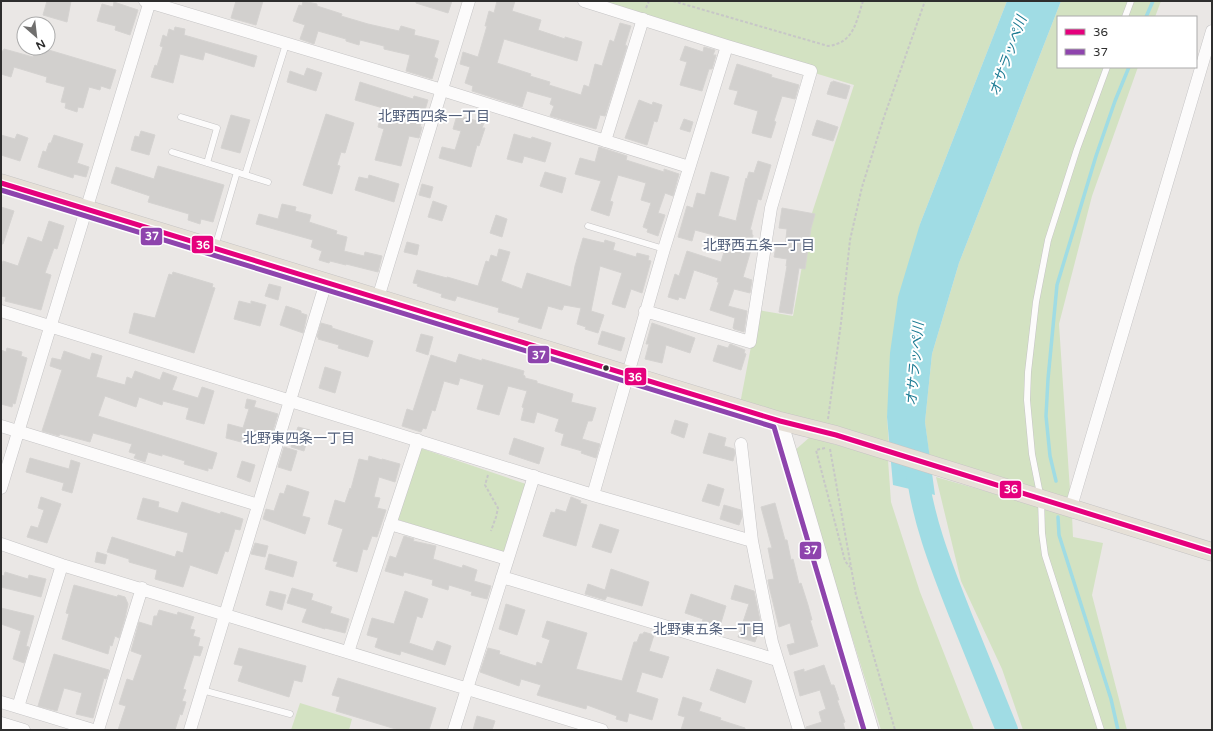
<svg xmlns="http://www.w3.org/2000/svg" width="1213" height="731" font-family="'Varela Round','Noto Sans JP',sans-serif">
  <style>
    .green { fill: #d3e2c2 }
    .water { fill: #a0dce4 }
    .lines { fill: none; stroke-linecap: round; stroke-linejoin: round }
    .stream { stroke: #a0dce4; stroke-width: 3.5 }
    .river { stroke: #a0dce4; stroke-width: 22 }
    .building { fill: #d2d0ce; stroke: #d5d3d1 }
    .service-casing { stroke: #c5c4c5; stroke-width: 7 }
    .minor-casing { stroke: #c5c4c5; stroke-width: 13 }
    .tertiary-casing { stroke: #c5c4c5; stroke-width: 16 }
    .primary-casing { stroke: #c6c4c4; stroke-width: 19 }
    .path { stroke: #c7c7c7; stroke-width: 2; stroke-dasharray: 3 2; stroke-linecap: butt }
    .service { stroke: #fcfbfb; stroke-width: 6 }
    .minor { stroke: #fcfbfb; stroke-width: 12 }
    .tertiary { stroke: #fcfbfb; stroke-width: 15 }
    .primary { stroke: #e6e0d7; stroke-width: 18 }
    .bus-1-casing { stroke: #fff; stroke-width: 8 }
    .bus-2-casing { stroke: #fff; stroke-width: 8 }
    .bus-1 { stroke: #e5007d; stroke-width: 5 }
    .bus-2 { stroke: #8e44ad; stroke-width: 5 }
    .bus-dot { fill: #2e2e2e; stroke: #fff; stroke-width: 1.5 }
    .labels { text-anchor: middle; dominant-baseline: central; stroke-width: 4; stroke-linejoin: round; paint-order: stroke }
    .water-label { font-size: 14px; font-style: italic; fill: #1c7b93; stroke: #fff }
    .neighbourhood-label { font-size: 14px; fill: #525f7a; stroke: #fff }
    .line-badge { stroke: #fff; stroke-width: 1.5 }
    .badge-label { font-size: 11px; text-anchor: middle; font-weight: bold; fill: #fff }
  </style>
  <rect width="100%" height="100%" fill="#eae7e5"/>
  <path class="green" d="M600 1H1007L920 224 887 417 889 445 740 404 758 310 793 316 811 216 854 85 598 7Z
    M1061 1H1161L1155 17H1058V67H1138L1092 196 1059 324 1071 506 930 460 925 422 932 354 959 263Z
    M810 437 888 460 891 502 920 592 974 730H881L794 451Z
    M420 448 526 484 503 554 396 519Z
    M936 477 1072 516 1073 537 1103 543 1092 595 1127 730H1023L1002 669 961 581Z
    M300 703 352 719 349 730H291Z"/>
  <path class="water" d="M1007 1H1061L959 263 932 354 925 422 935 495 893 485 887 417 890 353 898 297 920 224Z"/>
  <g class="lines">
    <path class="stream" d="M1146 17 1153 1
      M1056 481 1050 456 1046 416 1048 379 1057 285 1096 156 1115 101 1129 67
      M1058 517 1059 535 1111 699 1118 730"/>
    <path class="river" d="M916 463C921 516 941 566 960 614 976 653 991 691 1007 730"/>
  </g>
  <path class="building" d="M47 1H71L67 22 43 15Z
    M236 1H263L256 25 231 18Z
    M303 1 317 4V6L342 14 341 16 368 24 399 31 401 26 415 30 414 35 439 41 434 57 438 59 432 79 406 71 410 55 384 49V46L360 40 359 45 346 41V39L318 31 314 44 300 39 305 25 293 21 299 5 302 6Z
    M416 1H452L448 13 416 3Z
    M497 1H515L512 11 541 20 538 30 565 39V37L582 42 577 61 504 39 497 63 531 74 530 76 550 82 549 85 581 95 584 85 589 87 595 64 602 66 610 40 614 42 620 23 631 26 625 45 627 46 605 116 600 115 596 129 550 116 554 106 550 104 552 98 527 91 522 107 472 91 473 86 465 83 470 67 460 64 463 52 478 57 487 26H485L489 11 494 13Z
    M114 2 138 10 130 35 115 30 116 26 97 21 102 4 113 7Z
    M175 27 185 29 184 35 257 56 254 67 205 52 203 60 180 54 173 83 151 77 155 65 157 66 163 47 160 46 163 35 167 37 169 29 174 31Z
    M685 46 703 52 704 47 715 50 713 55H716L712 69H709L702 91 680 85 687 62 680 60Z
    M36 48H42L116 70 110 89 101 86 100 90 89 87 83 108 78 107 77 112 65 108 66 103 61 102 65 87 46 82 47 77 14 67 11 77 1 74V51H3L4 49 33 57Z
    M737 64 772 75 771 77 799 85 795 99 782 96 774 121 776 122 771 138 752 133 758 111 734 104 738 91 729 89Z
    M307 68 322 73 316 91 287 82 290 71 304 76Z
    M833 81 850 86 846 99 827 94 831 82H833Z
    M360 82 413 99 414 96 428 100 420 127H422L419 138 409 136 401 166 375 160 384 129 378 127 383 108 355 100Z
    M639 100 652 105 653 102 662 105 657 122 654 121 647 145 625 138Z
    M326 114 354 123 345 153 341 152 337 165 340 166 332 194 303 185Z
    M231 115 250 120 240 153 221 148Z
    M457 115 484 123 482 128H485L479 146 477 145 471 167 439 158 442 147 455 150 461 131 453 129Z
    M684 119 693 122 690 132 680 129Z
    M817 120 838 127 833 141 812 135Z
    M141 131 155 135 149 155 131 150 135 136 139 137Z
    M17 134 28 138 20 161 1 155V135L15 139Z
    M514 134 531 139 532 137 551 143 545 162 524 156 522 163 507 159Z
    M54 135 83 144 77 163 89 167 86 177 74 174 73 178 38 167 43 151 46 152 49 143H51Z
    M599 147 627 156 626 160 664 172V169L679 174 673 196 665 193 658 213 665 215 658 236 647 232 648 229 643 227 651 203 641 200 646 183 618 175 610 201 613 202 609 216 591 210 601 181 575 174 580 158 595 162Z
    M758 161 771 165 761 200 758 199 750 230H752V235H753L752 242 753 243 743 277 752 280 750 293 734 289 728 306 747 311 744 332 734 329 733 328 735 318 710 310 719 282H717L718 278 694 270 685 299 679 297 678 300 668 297 675 274 679 276 687 251 721 262 728 239 695 230 692 241 678 237 687 206 693 208 697 193 705 195 711 172 729 177 718 216 736 221 746 178 747 179 749 172 754 173Z
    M158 166 224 185 213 222 201 219 200 224 188 220 189 214 148 202 150 196 111 183 116 167 154 179Z
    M545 172 566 178 562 193 540 186Z
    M369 175 399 184 394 202 355 190 359 177 368 179Z
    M422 184 433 187 430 198 419 195Z
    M433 201 447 206 442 221 428 217Z
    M282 204 296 207 295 211 311 215 309 222 337 231 336 234 347 237 344 251 364 256 365 252 382 256 378 272 346 264V265L330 261 329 263 319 260 322 251 311 247 313 240 256 224 259 214 278 219Z
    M1 207 14 211 3 244H1Z
    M782 208 815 214 811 228 805 269 799 268 792 314 779 312 787 266H786L787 259 774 257 776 247 785 248 787 229 779 228Z
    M496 215 507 219 502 237 490 233Z
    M49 221 64 226 57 249 54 248 45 273 51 275 41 310 5 301 6 297 1 296V267L3 261 18 266 28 237 42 242Z
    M583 238 604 243 605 240 615 243 613 250 636 257 637 253 649 256 648 260 651 261 642 293 631 289 625 308 612 304 622 273 600 266 591 311 604 315 598 333 585 329 586 327 577 324 581 308 564 305 562 310 548 306 541 329 518 322 520 318 498 312 499 308 457 296 455 301 441 297 442 294 417 286 418 284 413 283 417 270 447 278V277L478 286 486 261 489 262 491 255 497 257 499 249 510 252 501 281 522 289 527 273 571 287 575 266Z
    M407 242 419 245 417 255 404 252Z
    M173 272 213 284 212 287 215 288 194 353 129 333 134 313 155 318 169 274 172 275Z
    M269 284 281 287 278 300 265 296Z
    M239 301 251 304V301L266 305 260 326 234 319Z
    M286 306 301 311V313L307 315 303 333 280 325Z
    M321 323 332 326V328L373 341 368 357 338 348 339 345 318 339 319 338 317 337Z
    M652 323 695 338 690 353 666 345 662 363 645 359 649 344H646Z
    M602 331 625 338 621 351 598 344Z
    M421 334 433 337 428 355 416 351Z
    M730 344 745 350 744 353 746 354 741 370 713 361 718 345 728 348Z
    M7 348 22 352 21 356 27 358 15 404 13 403 12 407 1 404V350L6 352Z
    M64 351 90 360 92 353 102 356 96 377 125 385 127 377 132 379 135 371 160 380 163 372 177 377 172 390 198 398 202 387 214 391 204 424 186 419 189 408 163 401 162 405 139 397 136 407 105 396 98 416 217 453 212 469 208 468V471L184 464 185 461 162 454V456L148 452 145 462 134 458 136 454 129 452 132 444 93 433 90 442 60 434 59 436 42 431 62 370 50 366 52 358 61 360Z
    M459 354 482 361V359L524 371 523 375 525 376V378L537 381V383L573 394 571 402 596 408 592 421H588L582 439 600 444 596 458 581 453 582 451 561 445 564 434 555 431 559 419 537 412 534 423 521 420 524 408 522 407 527 391 508 386 499 415 477 409 484 385 460 378 458 385 444 381 435 411 432 410 426 429 423 428 421 432 402 426 407 409 413 411 431 355 456 363Z
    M325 367 341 372 335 393 319 388Z
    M247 399 256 401 254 407 278 414 269 444 247 438 245 443 226 438 228 424 243 428 249 409 245 408Z
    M675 420 688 424 684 438 671 433Z
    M298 427 310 430 304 451 291 447Z
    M709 433 726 438 724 446 734 449 735 453 733 461 703 453Z
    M514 438 544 448 539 464 509 454Z
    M284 447 297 451 291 471 278 467Z
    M369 456 382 460V459L400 464 395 482 379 477 374 497 380 498 377 508 386 510 377 537 372 536 367 550 363 549 357 572 336 566 338 562 333 561 343 529 328 524 335 500 345 503 350 488 351 489 359 459 368 461Z
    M30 458 69 469 71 460 80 463 72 493 62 490 64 483 26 472Z
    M242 461 255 465 250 482 237 477Z
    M708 484 724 489 719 506 702 501Z
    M287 485 309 492 302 516 310 518 305 534 263 519 266 509 274 511 280 493 284 494Z
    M41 497 61 504 47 543 27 537 31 526 38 528 44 510 38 508Z
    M571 497 581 501 580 503 587 505 576 546 543 536 551 512 555 513 556 509 566 512Z
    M143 498 159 502 158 507 178 513 182 502 220 514 221 512 243 519 240 530 235 529 228 552 225 551 217 574 190 565 183 587 155 579 157 570 129 562V559L107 552 112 537 175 557 177 551 183 553 188 533 137 519Z
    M775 503 785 540H787L791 560 793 559 799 584 801 583 808 605 812 620H810L818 646 790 655 787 645 795 643 790 623 779 627 769 586 768 580 774 579 768 548H772L761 507Z
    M724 505 741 510 742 517 739 525 720 519Z
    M600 524 619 530 611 553 592 547Z
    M404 536 414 539 413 541 436 546 433 559 462 568 463 565 477 570 474 581 491 586 487 599 471 595 472 592 449 585 448 590 432 585 433 580 404 572 403 576 385 571 390 556 396 558Z
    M255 543 268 546 265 557 251 554Z
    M97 552 107 555 105 564 95 562Z
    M269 554 297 562 293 577 265 569Z
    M611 569 649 582 642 606 607 596 605 600 585 594 588 584 605 590Z
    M5 572 28 579 29 575 46 579 41 597 1 587V575L4 576Z
    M74 585 117 597 118 595 125 597 128 604 125 618 119 638 115 636 112 646 110 645 108 654 62 639 69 614 66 613Z
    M735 585 754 591 761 625 755 642 738 637 749 604 731 599Z
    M292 588 313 594 311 600 332 607 330 613 349 619 345 633 325 628V629L302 622 307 609 287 603Z
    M270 591 286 595 282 610 266 605Z
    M405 591 428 599 422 618 417 616 409 643 433 651 437 641 451 646 445 665 401 651 400 655 383 650 375 647 378 638 367 635 372 618 394 624Z
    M691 594 726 606 720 626 713 624 712 627 702 623 703 619 685 613Z
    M506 604 525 610 517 635 499 629Z
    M1 608 34 616 26 646 29 647 24 663 13 659 21 631 1 624Z
    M159 610 177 615 178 612 194 617 190 629 195 630 193 636 200 638 198 646 203 647 200 656 194 655 183 689 186 690 182 701 186 702 182 715 180 714 175 730H118L126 706 119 704 127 679 133 681 142 655 131 651 139 622 152 626 154 616H157Z
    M547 621 587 633 576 669 622 681 634 642H637L640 634H643L644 632 654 635 649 651 669 657 662 678 642 672 636 692 658 699 652 720 629 713 627 722 616 719 617 716 587 705 586 709 537 695 541 685 521 679 519 686 480 672 488 648 500 651 499 654 536 666 537 662 542 664 550 640 542 637Z
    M239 648 306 666 302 682 294 680 289 697 238 681 243 666 234 664Z
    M54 654 109 670 106 679 104 678 93 718 76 714 82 693 64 688 57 711 38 706Z
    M824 665 831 685H834L839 700H837L845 722 843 723 845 730H806V727L822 722 819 712 826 709 820 690 800 696 794 672 804 669V672Z
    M717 669 752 681 745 703 710 690Z
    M338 678 436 708 429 730H399L336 711 340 697 332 695Z
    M683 697 702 703 699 711 721 718 720 720 745 728V730H681L685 717 678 715Z
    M477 716 495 721 492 730H473Z"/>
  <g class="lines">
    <defs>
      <path id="service" d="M1125 17 1131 1
        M181 117 217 128 207 163
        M172 152 268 182
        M245 175 286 44
        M588 226 664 249
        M215 247 237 172
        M202 690 290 714
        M1101 730 1045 555 1042 533 1041 499 1032 454 1027 400 1028 372 1036 302 1048 240 1077 149 1107 67"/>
      <path id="minor" d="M145 1 442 90 689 167
        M584 1 727 46 811 71 771 208 750 342 645 311
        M605 141 643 19
        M378 298 469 1
        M1 311 593 495 752 541
        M1 426 258 505
        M741 444 752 541 772 642 799 730
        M1 488 150 1
        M593 495 664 249 727 46
        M1071 507 1212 31
        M390 524 507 559
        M1 544 62 565 602 730
        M502 577 777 660
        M348 652 418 440
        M1 702 93 730
        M18 707 62 565
        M1 723 24 730
        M98 730 142 588
        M190 730 326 282
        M454 730 534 476"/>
      <path id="tertiary" d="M780 421 871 730"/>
      <path id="primary" d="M1 183 780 421 836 435 1212 552"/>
    </defs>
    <use href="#service" class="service-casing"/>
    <use href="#minor" class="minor-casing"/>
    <use href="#tertiary" class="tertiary-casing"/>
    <use href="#primary" class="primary-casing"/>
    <path class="path" d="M673 1 828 46C854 43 856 22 863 1
      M646 8 649 1
      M828 419 841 323 850 240 862 187 884 117 925 1
      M825 448 816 450 845 561 850 567
      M830 449 856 595 895 730
      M488 475 485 485 498 508 496 517 491 531"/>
    <use href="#service" class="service"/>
    <use href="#minor" class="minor"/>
    <use href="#tertiary" class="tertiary"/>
    <use href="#primary" class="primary"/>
    <defs>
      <path id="bus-1" d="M1 183 780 421 836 435 1212 552"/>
      <path id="bus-2" d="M1 190 774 427 864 730"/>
    </defs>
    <use href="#bus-1" class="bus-1-casing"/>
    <use href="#bus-2" class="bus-2-casing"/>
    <use href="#bus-1" class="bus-1"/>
    <use href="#bus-2" class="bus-2"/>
  </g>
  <circle class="bus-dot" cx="606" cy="368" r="3.5"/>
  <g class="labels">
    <g class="water-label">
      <text transform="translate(1008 56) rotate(-70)">オサラッペ川</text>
      <text transform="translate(915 364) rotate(-85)">オサラッペ川</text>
    </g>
    <g class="neighbourhood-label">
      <text x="434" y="116">北野西四条一丁目</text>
      <text x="759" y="245">北野西五条一丁目</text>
      <text x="299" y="438">北野東四条一丁目</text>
      <text x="709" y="629">北野東五条一丁目</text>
    </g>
  </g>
  <g class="line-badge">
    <rect x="140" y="227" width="23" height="19" rx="4" fill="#8e44ad"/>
    <rect x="191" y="235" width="23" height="19" rx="4" fill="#e5007d"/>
    <rect x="527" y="345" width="23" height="19" rx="4" fill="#8e44ad"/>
    <rect x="624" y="367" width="23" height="19" rx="4" fill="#e5007d"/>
    <rect x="999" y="480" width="23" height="19" rx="4" fill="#e5007d"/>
    <rect x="799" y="541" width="23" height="19" rx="4" fill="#8e44ad"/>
  </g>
  <g class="badge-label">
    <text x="152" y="240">37</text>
    <text x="203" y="249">36</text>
    <text x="539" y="359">37</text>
    <text x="635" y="381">36</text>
    <text x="1011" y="493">36</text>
    <text x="811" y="554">37</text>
  </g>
  <rect width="1213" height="731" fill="none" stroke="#2e2e2e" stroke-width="4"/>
  <rect x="1057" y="16" width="140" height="52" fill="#ffffff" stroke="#ababab"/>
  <rect x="1065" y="29" width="20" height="6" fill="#e5007d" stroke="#ababab"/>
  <text x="1093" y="36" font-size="12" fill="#2e2e2e">36</text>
  <rect x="1065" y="49" width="20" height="6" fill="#8e44ad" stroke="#ababab"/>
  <text x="1093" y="56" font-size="12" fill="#2e2e2e">37</text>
  <g transform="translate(36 36) rotate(152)"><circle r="19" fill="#ffffff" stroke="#ababab"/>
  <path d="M0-3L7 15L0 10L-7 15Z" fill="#706f6e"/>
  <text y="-6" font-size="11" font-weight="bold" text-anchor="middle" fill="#2e2e2e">N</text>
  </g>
</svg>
